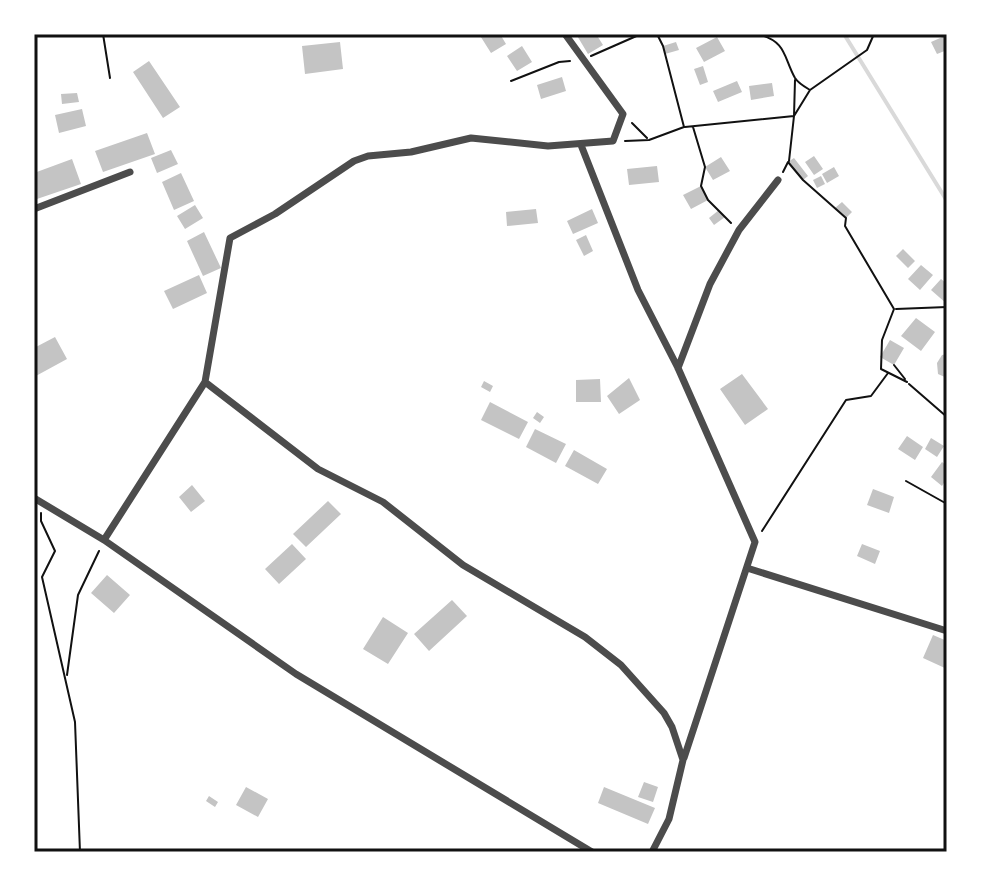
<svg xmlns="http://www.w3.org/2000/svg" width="981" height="886" font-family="Poppins,sans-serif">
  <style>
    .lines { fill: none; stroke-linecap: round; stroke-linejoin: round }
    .stream { stroke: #d9d9d9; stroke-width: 4 }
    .building { fill: #c4c4c4 }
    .path { stroke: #111; stroke-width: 2 }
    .minor { stroke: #4c4c4c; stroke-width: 7 }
    .neatline { fill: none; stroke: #111; stroke-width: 3 }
  </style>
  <rect width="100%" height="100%" fill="#fff"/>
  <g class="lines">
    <path class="stream" d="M844 34 947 201"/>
  </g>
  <path class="building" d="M479 34H500L506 44 491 53Z
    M576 34H596L603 45 588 54Z
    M947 35V50L937 54 931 42Z
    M717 37 725 51 704 62 696 48Z
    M340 42 343 69 305 74 302 46Z
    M676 42 679 50 665 54 663 46Z
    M522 46 532 62 517 71 507 56Z
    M149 61 180 107 163 118 133 72Z
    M703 66 708 82 700 85 694 69Z
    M562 77 566 91 541 99 537 85Z
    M737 81 742 92 718 102 713 91Z
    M772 83 774 96 751 100 749 86Z
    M77 93 79 102 62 104 61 94Z
    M82 109 86 126 59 133 55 115Z
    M147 133 155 154 103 172 95 151Z
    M171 150 178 164 157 173 151 158Z
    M814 156 823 169 814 175 805 162Z
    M721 157 730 171 713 180 705 167Z
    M794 158 808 176 803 180 788 162Z
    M72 159 81 184 34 200V173Z
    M657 166 659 182 629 185 627 169Z
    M834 167 839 176 827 183 822 174Z
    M181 173 194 201 174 210 162 182Z
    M821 176 825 184 817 188 813 180Z
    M701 186 708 200 691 209 683 195Z
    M842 202 852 212 846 218 835 208Z
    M195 205 203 218 185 229 177 216Z
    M536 209 538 223 507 226 506 212Z
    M592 209 598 223 573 234 567 221Z
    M719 210 725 217 714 225 709 218Z
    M204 232 221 268 203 276 187 241Z
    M586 235 593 251 584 256 576 240Z
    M903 249 915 261 908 268 896 256Z
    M921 265 933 275 920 290 908 279Z
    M199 275 207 293 173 309 164 291Z
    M941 279 947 284V304L931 290Z
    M916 318 935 332 921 351 901 336Z
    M55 337 67 359 34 377V348Z
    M890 340 904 348 894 365 880 357Z
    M947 354V378L938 374 937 363 942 355Z
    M742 374 768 409 745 425 720 389Z
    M629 378 640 400 619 414 607 396Z
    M600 379 601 402H576V380Z
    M484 381 493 386 490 392 481 387Z
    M490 402 528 422 519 439 481 420Z
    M537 412 544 417 540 423 533 418Z
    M535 429 566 444 556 463 526 447Z
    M907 436 923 447 915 460 898 449Z
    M931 438 944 446 937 457 925 449Z
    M574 450 607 469 598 484 565 466Z
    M942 462 947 466V478L942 486 931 477Z
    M192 485 205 501 191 512 179 497Z
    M873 489 894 497 889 513 867 505Z
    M328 501 341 514 306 547 293 534Z
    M292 544 306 559 279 584 265 569Z
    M862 544 880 551 875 564 857 556Z
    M107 575 130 595 114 613 91 593Z
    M452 600 467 616 429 651 414 634Z
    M383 617 408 633 388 664 363 649Z
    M933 635 947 641V669L923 658Z
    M644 782 658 787 653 802 638 797Z
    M246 787 268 799 258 817 236 805Z
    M604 787 655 808 648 824 598 803Z
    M209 796 218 802 215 807 206 801Z"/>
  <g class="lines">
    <path class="path" d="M103 34 110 78
      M758 34C787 42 783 56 795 78 798 83 805 87 810 90
      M591 56 641 34
      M511 81 559 62 570 61
      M632 123 647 138
      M685 127 794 116 795 80
      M693 127 705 167 701 186 708 200 731 223
      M625 141 649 140 684 127 663 46 657 34
      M789 161 794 116 810 90 867 50 874 34
      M783 172 788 162 803 180 846 218 845 226 894 309 882 340 881 369 907 382
      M896 309 947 307
      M894 365 905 379
      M909 384 947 417
      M906 481 947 504
      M41 513V521L55 551 42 577 75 722 80 852
      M762 531 846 400 871 396 888 373
      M67 675 78 595 99 551"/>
    <path class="minor" d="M581 145 638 290 678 368 755 542 684 758
      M34 209 130 172
      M678 368 710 284 739 230 778 180
      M205 382 318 469 383 502 463 565 585 637 621 665 664 713 672 727 683 760 669 819 652 852
      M34 498 104 540 296 674 592 852
      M104 540 205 382 230 238 275 214 354 161 368 156 411 152 471 138 548 146 613 141 623 114 565 34
      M747 568 947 631"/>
  </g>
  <rect width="981" height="886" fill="none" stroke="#ffffff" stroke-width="72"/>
  <rect x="36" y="36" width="909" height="814" class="neatline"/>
</svg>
